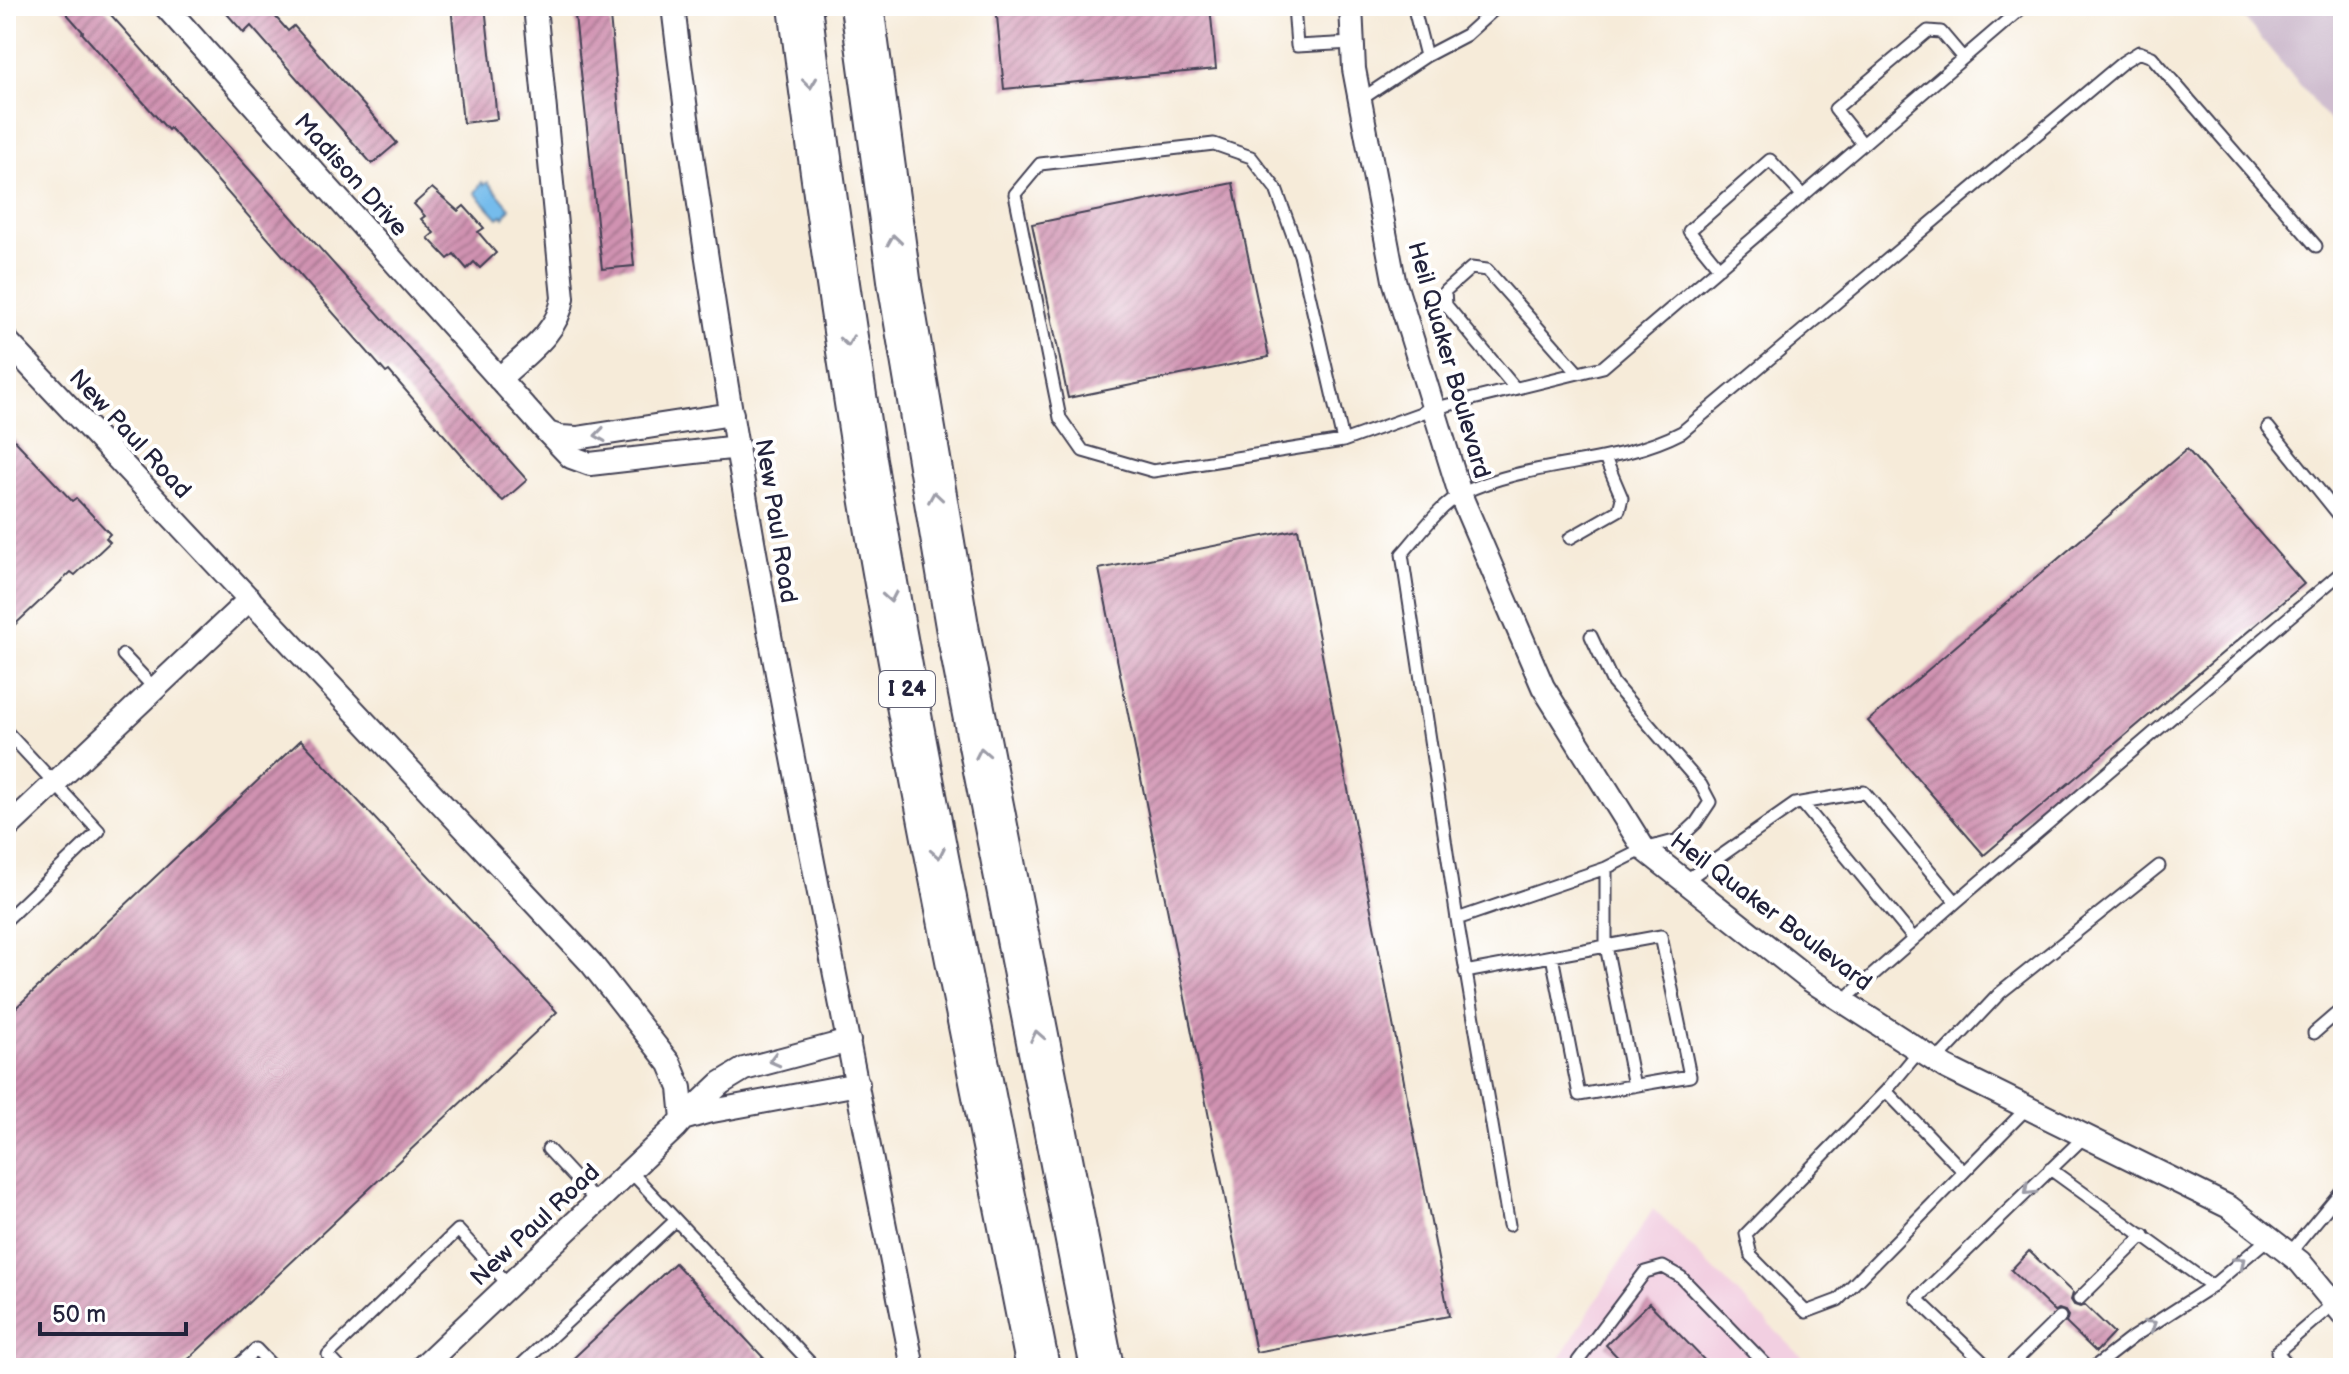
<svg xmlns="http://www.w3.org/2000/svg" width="2349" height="1374" font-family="'Balsamiq Sans',sans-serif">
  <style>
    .built { fill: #f2cfe1 }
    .industrial { fill: #cfbdcf }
    .water { fill: url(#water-ripples); stroke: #4c6f94; stroke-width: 2 }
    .building { fill: url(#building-hatch) }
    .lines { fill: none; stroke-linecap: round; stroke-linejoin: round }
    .service-casing { stroke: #424053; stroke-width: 15 }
    .minor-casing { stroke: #424053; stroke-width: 26 }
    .motorway-casing { stroke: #424053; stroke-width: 46 }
    .service { stroke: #fff; stroke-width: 11 }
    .minor { stroke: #fff; stroke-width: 22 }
    .motorway { stroke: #fff; stroke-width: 42 }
    .oneway { stroke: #9c9ca7 }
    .labels { text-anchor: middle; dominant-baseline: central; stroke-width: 8; stroke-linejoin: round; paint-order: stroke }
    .shield { fill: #fff; stroke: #646476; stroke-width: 2 }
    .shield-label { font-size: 22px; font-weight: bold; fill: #22223b }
    .street-label { font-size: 24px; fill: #22223b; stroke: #fff }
  </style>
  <defs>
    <pattern id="water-ripples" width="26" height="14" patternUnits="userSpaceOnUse" patternTransform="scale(2)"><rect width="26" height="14" fill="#75bcec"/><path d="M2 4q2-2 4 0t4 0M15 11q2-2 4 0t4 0" fill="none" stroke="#65a1cb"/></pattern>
    <pattern id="building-hatch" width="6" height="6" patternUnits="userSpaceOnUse" patternTransform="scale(2)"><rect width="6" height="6" fill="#d092b1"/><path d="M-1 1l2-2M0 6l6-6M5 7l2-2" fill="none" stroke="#a87791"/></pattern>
  </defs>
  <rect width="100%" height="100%" fill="#fff"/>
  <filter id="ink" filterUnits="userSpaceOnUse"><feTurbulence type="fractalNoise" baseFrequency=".0125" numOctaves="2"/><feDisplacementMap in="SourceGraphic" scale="16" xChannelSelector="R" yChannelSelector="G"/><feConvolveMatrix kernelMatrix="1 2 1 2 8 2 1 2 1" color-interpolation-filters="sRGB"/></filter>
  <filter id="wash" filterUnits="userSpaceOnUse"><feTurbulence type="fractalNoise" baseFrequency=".006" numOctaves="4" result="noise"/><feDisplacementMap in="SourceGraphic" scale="32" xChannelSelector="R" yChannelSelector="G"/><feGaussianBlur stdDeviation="1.8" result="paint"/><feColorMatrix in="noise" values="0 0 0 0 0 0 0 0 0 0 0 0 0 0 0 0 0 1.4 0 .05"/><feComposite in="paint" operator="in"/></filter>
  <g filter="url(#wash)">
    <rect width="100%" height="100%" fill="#f6ebd9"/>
    <path class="built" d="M1653 1209 1813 1368H1554Z"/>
    <path class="industrial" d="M2234 6H2343V137Z"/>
    <path class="water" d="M482 182 484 185 488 182 510 208 504 218 502 215 498 218 475 193Z"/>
    <g id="blocks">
      <path class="building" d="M60 6H103L527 480 503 501 494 493 389 371 386 373 193 153 170 128 168 130 82 33 83 32Z
        M220 6H266L288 31 294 26 397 143 372 164 251 26 244 33Z
        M451 6H485L497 119 463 123Z
        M574 6H609L634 266 602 269Z
        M996 6H1210L1216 69 1004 89Z
        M1233 183 1269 357 1068 398 1032 224Z
        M432 188 458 211 464 206 484 228 478 232 496 253 480 268 474 262 467 269 454 254 448 259 428 238 434 233 421 219 425 216 414 204Z
        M6 431 72 501 76 498 110 534 106 538 110 542 75 575 71 572 6 633Z
        M2187 449 2304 584 1984 855 1868 721Z
        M1298 529 1449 1316 1256 1352 1099 569Z
        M301 740 557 1012 179 1368H6V1017Z
        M2029 1251 2073 1293 2071 1300 2074 1305 2080 1307 2085 1305 2114 1333 2096 1352 2066 1323 2068 1316 2065 1311 2059 1309 2054 1311 2011 1270Z
        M675 1263 773 1368H563Z
        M1649 1303 1712 1368H1628L1606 1345Z"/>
    </g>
  </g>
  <g filter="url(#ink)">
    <use href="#blocks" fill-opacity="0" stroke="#424053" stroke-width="2"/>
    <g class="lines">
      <defs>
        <path id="service" d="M1294 6 1297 46 1353 43
          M1418 6 1414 9 1426 56
          M1360 100 1426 56 1466 35 1498 6
          M1862 143 1835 109 1928 31 1941 32 1963 58
          M1719 268 1689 231 1770 160 1802 195
          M1515 388 1446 305 1445 291 1471 268 1487 270 1578 373
          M2268 427 2343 520
          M1343 441 1300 255 1276 189 1251 157 1214 144 1040 164 1015 194 1060 418 1083 451 1153 471 1343 441 1432 409 1603 367 2024 6
          M1570 538 1619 510 1622 498 1605 458
          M1591 636 1613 683 1701 785 1710 802 1696 823 1678 840 1644 849 1606 868 1457 919 1402 554C1418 536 1441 504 1463 493 1533 459 1613 468 1682 432L2123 62 2139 52 2152 57 2316 246
          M123 655 155 689
          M6 731 99 831 6 920
          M1802 803 1914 939
          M1685 881 1795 804 1864 792 1956 902 1843 1001
          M1956 902 2343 571
          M1457 919 1509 1225
          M1552 956 1579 1095 1690 1076 1661 936 1606 946 1634 1086
          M1465 972 1606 946V868
          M2314 1033 2343 1008
          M1920 1050 1886 1091 1746 1234 1751 1256 1806 1312 1838 1300 2028 1107
          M1936 1061 2000 993 2159 866
          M1886 1091 1964 1172
          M548 1149 597 1202
          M2050 1169 2212 1286
          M630 1171 815 1368
          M2289 1254 2343 1189
          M2079 1299 2144 1235
          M235 1368 256 1349 274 1368
          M340 1368 328 1355 458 1230 509 1285
          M518 1368 676 1220
          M1580 1368 1578 1361 1645 1272 1663 1267 1681 1277 1769 1368
          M1989 1368 1917 1299 2085 1136
          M2008 1368 2060 1317
          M2093 1368 2133 1337 2212 1286 2269 1238
          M2291 1368 2277 1352 2334 1303"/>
        <path id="minor" d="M165 6 548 433
          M673 6C727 464 824 916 913 1368
          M1351 6 1354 69 1394 280 1460 494 1543 687 1644 849 1810 980 1945 1067 2229 1207 2300 1262 2343 1314
          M6 340 591 963 670 1064 680 1088 683 1119 676 1127 421 1368
          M499 379C523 356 558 334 563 298L535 6
          M732 414 577 438 560 437 548 433 571 457 590 464 738 447
          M6 829 250 599
          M849 1041 744 1069 721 1083 683 1119 707 1112 858 1084"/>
        <path id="motorway" d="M800 6C819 158 841 309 865 460 915 764 979 1066 1038 1368
          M862 6 900 287 958 632 1102 1368"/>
      </defs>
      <use href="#service" class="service-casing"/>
      <use href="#minor" class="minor-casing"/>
      <use href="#motorway" class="motorway-casing"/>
      <use href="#service" class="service"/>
      <use href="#minor" class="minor"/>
      <use href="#motorway" class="motorway"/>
    </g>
    <defs><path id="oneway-chevron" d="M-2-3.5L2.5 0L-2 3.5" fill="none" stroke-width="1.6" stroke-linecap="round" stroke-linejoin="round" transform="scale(2)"/></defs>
    <g class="oneway">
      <use href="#oneway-chevron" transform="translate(810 83) rotate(83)"/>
      <use href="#oneway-chevron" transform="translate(894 240) rotate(-98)"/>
      <use href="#oneway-chevron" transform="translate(847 341) rotate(81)"/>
      <use href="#oneway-chevron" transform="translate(600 435) rotate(172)"/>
      <use href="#oneway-chevron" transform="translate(935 497) rotate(-99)"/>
      <use href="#oneway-chevron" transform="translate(890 597) rotate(80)"/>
      <use href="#oneway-chevron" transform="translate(982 753) rotate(-101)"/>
      <use href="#oneway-chevron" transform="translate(938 853) rotate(79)"/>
      <use href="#oneway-chevron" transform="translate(1037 1036) rotate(-101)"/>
      <use href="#oneway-chevron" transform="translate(774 1060) rotate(165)"/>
      <use href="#oneway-chevron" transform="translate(2029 1190) rotate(136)"/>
      <use href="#oneway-chevron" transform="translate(2240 1262) rotate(-40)"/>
      <use href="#oneway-chevron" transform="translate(2151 1325) rotate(-33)"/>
    </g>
  </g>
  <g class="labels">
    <rect class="shield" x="879" y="671" width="56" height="36" rx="6"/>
    <g class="shield-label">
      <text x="907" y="689">I 24</text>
    </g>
    <g class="street-label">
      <text transform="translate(351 175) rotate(48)">Madison Drive</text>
      <text transform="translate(1449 360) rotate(74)">Heil Quaker Boulevard</text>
      <text transform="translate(130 434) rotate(47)">New Paul Road</text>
      <text transform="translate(776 521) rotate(81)">New Paul Road</text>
      <text transform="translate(1771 912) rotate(37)">Heil Quaker Boulevard</text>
      <text transform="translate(535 1225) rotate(-43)">New Paul Road</text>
    </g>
  </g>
  <rect width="2349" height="1374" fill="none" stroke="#fff" stroke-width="32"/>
  <path d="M40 1322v12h146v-12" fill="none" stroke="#22223b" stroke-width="4"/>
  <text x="52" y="1322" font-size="24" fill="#22223b" stroke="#ffffff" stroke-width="6" paint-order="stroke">50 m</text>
</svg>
